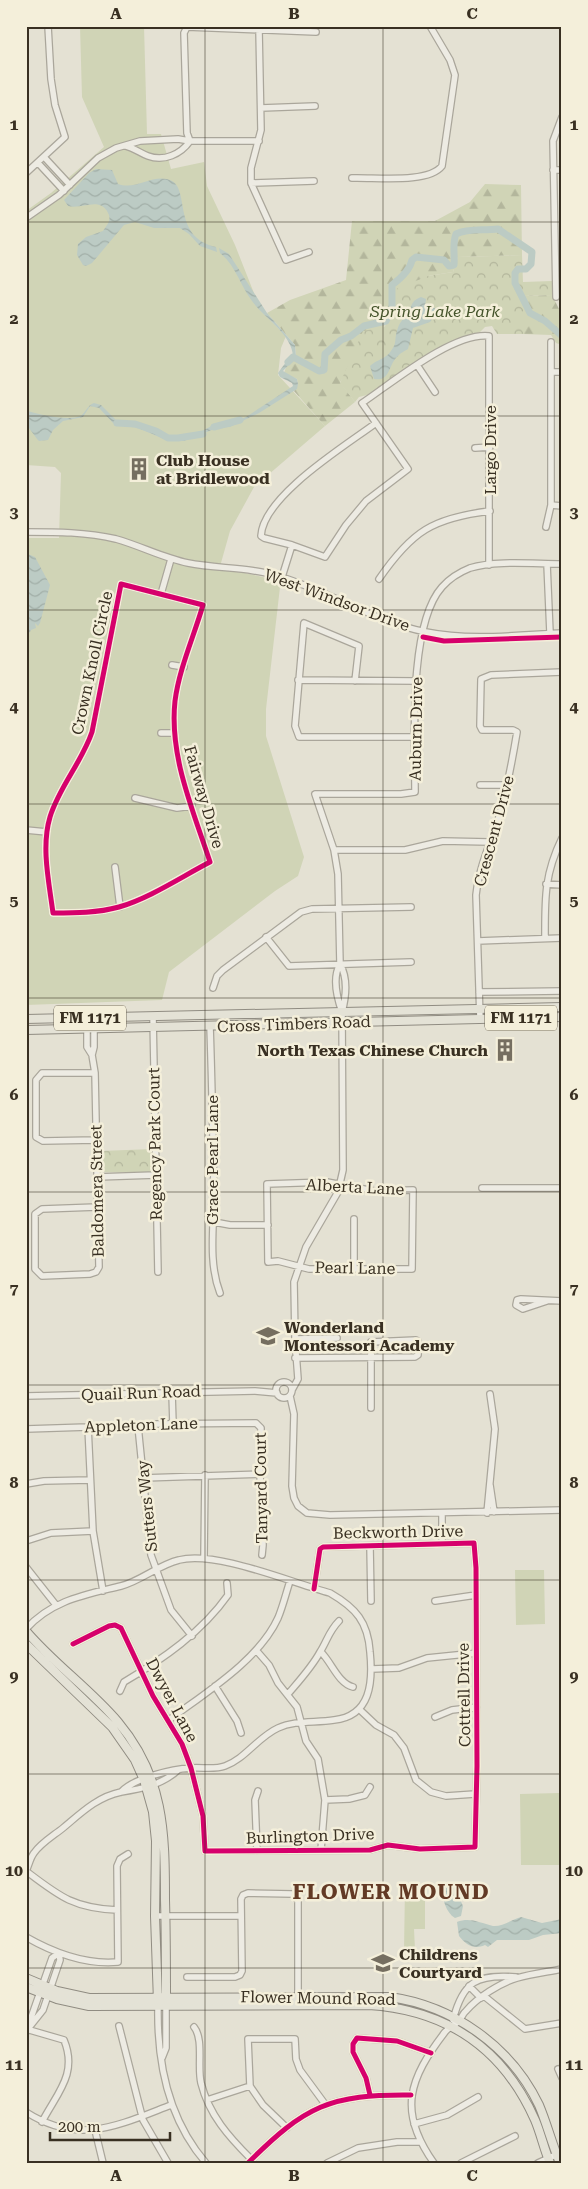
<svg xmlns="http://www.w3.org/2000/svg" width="588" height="2189" font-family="'Roboto Serif',serif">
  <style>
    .green { fill: #d0d4b6 }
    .forest { fill: url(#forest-firs) }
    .park { fill: url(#park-crowns) }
    .water { fill: url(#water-waves) }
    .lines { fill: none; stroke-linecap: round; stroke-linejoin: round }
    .river { stroke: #bccbc4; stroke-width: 7 }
    .minor-casing { stroke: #aaa69b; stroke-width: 8 }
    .major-casing { stroke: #908c82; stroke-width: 10 }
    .minor { stroke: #edebe3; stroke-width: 5.5 }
    .major { stroke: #e4e2d6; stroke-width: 8 }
    .cycleway-casing { stroke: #f4efda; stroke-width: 8 }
    .cycleway { stroke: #d6006c; stroke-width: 5 }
    .grid { fill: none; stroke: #393022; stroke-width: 1; stroke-opacity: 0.55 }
    .labels { text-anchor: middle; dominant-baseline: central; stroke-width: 5; stroke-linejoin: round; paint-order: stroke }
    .shield { fill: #f4efda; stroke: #716959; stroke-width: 1 }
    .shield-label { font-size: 15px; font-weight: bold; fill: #393022 }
    .park-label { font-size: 16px; font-style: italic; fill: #45542b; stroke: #f4efda }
    .street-label { font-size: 16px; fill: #393022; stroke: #f4efda }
    .poi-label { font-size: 16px; font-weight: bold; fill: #393022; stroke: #f4efda; text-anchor: start }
    .district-label { font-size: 21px; font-weight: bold; letter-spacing: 1px; fill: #633a25; stroke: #f4efda }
    .neatline { fill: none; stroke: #393022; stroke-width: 2 }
    .grid-label { font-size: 16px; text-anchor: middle; font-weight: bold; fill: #393022 }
  </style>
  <defs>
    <pattern id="forest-firs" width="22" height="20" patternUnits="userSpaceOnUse" patternTransform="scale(1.25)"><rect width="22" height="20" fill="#d0d4b6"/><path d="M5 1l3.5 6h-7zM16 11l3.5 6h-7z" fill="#b3b69c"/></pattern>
    <pattern id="park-crowns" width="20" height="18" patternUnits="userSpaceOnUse" patternTransform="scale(1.25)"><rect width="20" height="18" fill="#d0d4b6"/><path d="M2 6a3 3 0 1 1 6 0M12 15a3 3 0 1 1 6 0" fill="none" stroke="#b3b69c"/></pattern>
    <pattern id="water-waves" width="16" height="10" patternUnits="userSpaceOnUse" patternTransform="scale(1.25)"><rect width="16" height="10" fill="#bccbc4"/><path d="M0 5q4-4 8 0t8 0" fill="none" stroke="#a2afa8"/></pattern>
  </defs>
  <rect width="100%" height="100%" fill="#e4e1d3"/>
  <path class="green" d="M80 26H144L147 134H161L171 169 204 162 207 186 235 245 261 311 286 336 281 348 278 375 325 426 254 487 230 531 219 570 245 573 284 582 280 587 266 709V736L304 857 298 876 275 891 169 972 162 1000 26 1005V538H59L61 473 55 467 26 465V211L51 193 104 147 82 97Z
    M515 1570H544L545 1624 516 1625Z
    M559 1793 560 1865H521L520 1794Z
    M405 1886H425V1929H414L415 1950 404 1951Z"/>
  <path class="forest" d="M485 184 521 185 522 255 458 257 453 272 428 276 396 311 340 382 355 402 325 426 294 391 298 384 297 379 284 373 286 367 296 357 295 345 267 313 290 300 346 280 352 221H435L470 202Z
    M552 295 562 315V345L556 343 551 335 523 334V296Z"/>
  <path class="park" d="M522 255 523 282 552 281V295L523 296V334H497L492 326 485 327 480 332 435 350 371 394 359 397 355 402 340 383 363 331 384 327 396 312V289L428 276 453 272 458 257Z
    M153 1149V1171L150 1173 100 1172V1151Z"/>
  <path class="water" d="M96 169 112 170 118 184C137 191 154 172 172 181 190 191 172 237 216 247L217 252 200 246 189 234 180 228H154L135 222 124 225 92 263 86 266 83 265 77 255 78 244 86 237 103 231C107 225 112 220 108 213 100 196 82 210 68 206L64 200 89 173Z
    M219 248 229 254 267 313 295 345 296 357 283 371 297 379 298 384 297 389 259 413 230 427 217 428 184 441 166 440 138 428 114 424 99 408 90 406 83 417 63 421 53 430 48 440 39 441 37 439 26 424V410C37 415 70 421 80 416 86 413 87 405 94 403L101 405 118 422 146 429 166 438 174 439 195 435 215 424 228 425 246 417 293 386 292 383 280 377 278 373 286 362 293 356C292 334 264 318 252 301 240 285 236 266 220 253Z
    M421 297 426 299 425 306 435 308 436 314 430 322 413 328 408 349C405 351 400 353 398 356 388 364 391 382 374 379L370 366C380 357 386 361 394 346 396 342 395 336 397 331 399 323 402 320 407 315 413 309 408 302 421 297Z
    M27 551 28 554 35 557 50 585 40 623 38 626 35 623 36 628 31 630 26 639 28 630 26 622Z
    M448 1885 454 1886 463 1906 461 1916 455 1918C446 1913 442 1898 442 1888Z
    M521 1917 542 1923 562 1919V1933L543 1935 529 1940H497L488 1947 485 1945C474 1950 466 1945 459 1936L457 1922C470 1917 480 1923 493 1926 502 1927 513 1919 521 1917Z"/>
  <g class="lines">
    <path class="river" d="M288 362 293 357 319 371 324 370 325 354 341 340 351 336 364 326 386 321 392 308V285C400 279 410 270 412 260L416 257 444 260 449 266 454 265C455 254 452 244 456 234 469 228 483 231 498 229L532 252 531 264 526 269H518L515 273V283L530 313 545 321 562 336
      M117 423 135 424 156 431 168 438H178L203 434
      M214 427 240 420"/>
    <defs>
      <path id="minor" d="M259 30 261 130 251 168V183L286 260 309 252
        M261 108 315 106
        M190 141 187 133 184 33 187 27 316 32
        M126 146C134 148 140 153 148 156 164 162 181 154 190 141
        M45 158 70 185
        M39 164 64 191
        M553 170H562
        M26 173 65 137 55 105 51 79 48 26
        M352 178C375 177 428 184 442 166L455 75 450 60 430 26
        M251 183 314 181
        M26 218 59 195 98 158 116 148 140 141 178 139 190 141H259
        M556 297 553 141 562 117
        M417 365 435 392
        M551 372H562
        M376 423C345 446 263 496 261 536L264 538 292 545 325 557 346 525 366 501 408 469 362 403C392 383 453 332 489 336V565
        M475 448 490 447
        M551 505 562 506
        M546 527 551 505V342
        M26 532C57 532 86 532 116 539 141 546 163 558 188 563 219 569 251 567 281 577 331 592 375 622 426 632 470 641 517 635 562 633
        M547 564 550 633
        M282 577 292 545
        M379 579C412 531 433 518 490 511
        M121 584 203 605C194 636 179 669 175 701 169 756 193 810 210 862 181 877 150 898 119 907 97 913 75 913 53 913 49 882 41 847 50 817 59 787 82 762 92 732Z
        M161 594 171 559
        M172 665 184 667
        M298 680 415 681
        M355 681 359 646 304 623 295 726 299 737H415
        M161 733H175
        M480 785H508
        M135 798 177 808 192 806
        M26 830 47 832
        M334 850H405L443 841 489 842
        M115 867 120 907
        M546 884 562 885
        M266 937 289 966 411 962
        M545 938C545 899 544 875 562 838
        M478 941 562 938
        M213 988 217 976 223 970 301 912 312 909 411 907
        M479 992 562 991
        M342 1012C337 998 332 978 340 964L338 874 334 850 315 794H401L415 792C415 742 408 625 442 587 449 579 460 572 470 568 496 560 534 564 562 564
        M153 1017 158 1272
        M480 1019 476 895C479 868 489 846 498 820 507 791 512 762 517 732L513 730H482L480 726 481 679 491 675 562 672
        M210 1026C212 1082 213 1138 214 1194 214 1227 208 1262 220 1293
        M87 1029V1047L92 1055 94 1047V1029
        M92 1055 95 1073 99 1267 96 1272 90 1274 42 1276 35 1269V1214L42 1209 97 1207
        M95 1073H42L36 1080V1137L43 1141 96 1140
        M97 1177 156 1175
        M327 1182 374 1191 413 1190 412 1269H309L278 1261 268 1262 267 1184Z
        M482 1188H562
        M354 1219V1269
        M214 1222 230 1225H268
        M547 1301 523 1309 516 1305 517 1300 521 1299 562 1301
        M295 1339 337 1338
        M295 1358 415 1357 418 1355V1341L416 1340 371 1342V1408
        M276 1390a8 8 0 1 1 16 0a8 8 0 1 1-16 0Z
        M292 1390 298 1379 295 1339 294 1282 306 1247 338 1192 343 1170 342 1012C346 997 348 978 340 964
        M172 1393 173 1424
        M26 1396 255 1391 277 1393
        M290 1396 294 1414 292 1486 294 1498 298 1506 307 1513 330 1515 562 1510
        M138 1426 151 1555 171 1610 192 1636
        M88 1427 93 1531 103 1591
        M26 1429 88 1427 117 1429 157 1424 256 1423 261 1428 260 1474 263 1545 262 1555
        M143 1478 260 1474
        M26 1484 44 1481 90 1480
        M490 1485 494 1512
        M487 1513 495 1429 490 1394
        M442 1514V1544
        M26 1541 51 1533 93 1531
        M370 1546 371 1601
        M204 1557 205 1475
        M26 1567 56 1605
        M435 1601 476 1595
        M26 1629C52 1600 85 1595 121 1586 141 1581 158 1565 179 1560 215 1550 292 1583 330 1593 356 1608 368 1622 370 1652 373 1682 371 1716 334 1720 315 1723 295 1720 278 1728 258 1737 245 1759 225 1766 214 1770 202 1767 191 1768 172 1769 134 1778 121 1792
        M73 1644 109 1626 115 1625 121 1628 153 1696 182 1744 191 1768 203 1816 205 1851 370 1850 388 1845 420 1849 475 1847 477 1766 476 1568 474 1543 323 1547 320 1549 314 1589
        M256 1650 269 1665 278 1683 297 1707 306 1741 318 1759 325 1800 321 1850
        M321 1652C332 1663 338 1683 353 1687
        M372 1669 399 1668 427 1658 476 1653
        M215 1686 237 1721 241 1733
        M120 1691 124 1682C163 1659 202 1632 228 1595L227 1583
        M288 1694C299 1681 312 1667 320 1652 327 1641 329 1631 339 1621
        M359 1709 376 1725 394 1735 404 1748 416 1780 431 1792 446 1796 475 1794
        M435 1717 452 1710 477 1707
        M169 1720C205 1693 259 1660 278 1618 283 1606 286 1593 290 1581
        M325 1800 349 1799 365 1795 370 1787
        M257 1851 255 1800 258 1791
        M26 1871C29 1865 30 1858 34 1853 41 1843 53 1836 63 1828 81 1813 97 1797 121 1792 141 1789 162 1785 178 1770
        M26 1871C59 1896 73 1908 117 1910
        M155 1916H241
        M26 1937C54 1953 85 1965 118 1962L117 1866 120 1859 128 1854
        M187 1977H235L240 1975 242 1971 241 1899 243 1895 248 1893 293 1894 298 1901V1996
        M469 1986 481 1998
        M484 1996 525 2029 562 2023
        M158 2007C157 2063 168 2119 206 2163
        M453 2020C463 1981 477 1974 516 1977
        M119 2026 143 2120 168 2163
        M194 2027C204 2039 197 2067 201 2083 209 2115 229 2137 251 2159
        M26 2029 64 2040C78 2074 57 2093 42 2122
        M26 2032 52 1958 59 1953 60 1960 43 2010 27 2030
        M162 2058 166 2048V2007
        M558 2069 562 2078
        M370 2095 366 2078 353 2052V2044L357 2038 397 2041 431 2053
        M207 2100 250 2086
        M26 2112C79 2146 119 2125 171 2105
        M414 2124 447 2115 478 2097
        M287 2128 263 2105 250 2086 248 2039H295L296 2059 300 2070 325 2104
        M95 2130 103 2163
        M248 2163C305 2106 330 2094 411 2095
        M327 2163 358 2148 397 2142H421
        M434 2163C397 2111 409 2079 445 2032 449 2027 456 2025 460 2020 462 2017 463 2013 466 2011 478 1997 500 1983 517 1978 531 1974 547 1972 562 1969
        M461 2163 515 2136
        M538 2163 562 2152"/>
      <path id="major" d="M26 1019 562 1007
        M26 1030 562 1017
        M26 1631C54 1664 90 1689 118 1722 164 1777 165 1831 165 1900 166 1934 166 1968 166 2002
        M26 1644 112 1727 135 1760 144 1780 153 1812 156 1841 155 1916 158 2002
        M26 1978 57 1991 89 1998 390 1997C453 2006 511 2046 539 2105 547 2124 552 2144 560 2163
        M26 1987 57 1999 89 2006 369 2005C446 2010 503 2048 535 2120 541 2134 544 2149 550 2163"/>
    </defs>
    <use href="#minor" class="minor-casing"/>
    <use href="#major" class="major-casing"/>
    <use href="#minor" class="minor"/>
    <use href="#major" class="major"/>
    <defs>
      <path id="cycleway" d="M121 584 203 605C194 636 179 669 175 701 169 756 193 810 210 862 181 877 150 898 119 907 97 913 75 913 53 913 49 882 41 847 50 817 59 787 82 762 92 732Z
        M423 637 444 641 562 637
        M73 1644 109 1626 115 1625 121 1628 153 1696 182 1744 191 1768 203 1816 205 1851 370 1850 388 1845 420 1849 475 1847 477 1766 476 1568 474 1543 323 1547 320 1549 314 1589
        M370 2095 366 2078 353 2052V2044L357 2038 397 2041 431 2053
        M248 2163C305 2106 330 2094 411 2095"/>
    </defs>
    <use href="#cycleway" class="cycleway-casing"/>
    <use href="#cycleway" class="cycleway"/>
  </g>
  <path class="grid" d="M205 26V2163M383 26V2163M26 222H562M26 416H562M26 610H562M26 804H562M26 998H562M26 1192H562M26 1385H562M26 1580H562M26 1774H562M26 1968H562"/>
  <defs>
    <symbol id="building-bare" viewBox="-9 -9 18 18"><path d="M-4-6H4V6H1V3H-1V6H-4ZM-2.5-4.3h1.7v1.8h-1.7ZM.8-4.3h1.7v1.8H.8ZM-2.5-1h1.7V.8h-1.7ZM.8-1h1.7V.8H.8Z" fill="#756e60" stroke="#f4efda" stroke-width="2.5" paint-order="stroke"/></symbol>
    <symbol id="school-bare" viewBox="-9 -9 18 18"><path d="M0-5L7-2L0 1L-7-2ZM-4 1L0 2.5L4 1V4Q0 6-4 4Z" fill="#756e60" stroke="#f4efda" stroke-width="2.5" paint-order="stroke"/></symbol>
  </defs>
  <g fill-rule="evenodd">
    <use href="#building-bare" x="123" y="453" width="32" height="32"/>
    <use href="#building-bare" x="489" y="1034" width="32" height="32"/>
    <use href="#school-bare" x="252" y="1320" width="32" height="32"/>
    <use href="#school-bare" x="367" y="1947" width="32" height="32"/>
  </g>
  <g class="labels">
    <g class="shield">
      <rect x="54" y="1005.5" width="72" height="25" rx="4"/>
      <rect x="485" y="1005.5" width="72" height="25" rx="4"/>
    </g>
    <g class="shield-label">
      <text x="90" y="1018">FM 1171</text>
      <text x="521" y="1018">FM 1171</text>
    </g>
    <g class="park-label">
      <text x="435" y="311">Spring Lake Park</text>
    </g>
    <g class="street-label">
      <text transform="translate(490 450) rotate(-90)">Largo Drive</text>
      <text transform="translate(337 600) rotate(20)">West Windsor Drive</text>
      <text transform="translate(92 663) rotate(-78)">Crown Knoll Circle</text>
      <text transform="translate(416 729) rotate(-89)">Auburn Drive</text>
      <text transform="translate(204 797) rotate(74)">Fairway Drive</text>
      <text transform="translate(494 831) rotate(-75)">Crescent Drive</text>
      <text transform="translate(294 1024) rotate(-2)">Cross Timbers Road</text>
      <text transform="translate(155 1144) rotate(-91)">Regency Park Court</text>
      <text transform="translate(212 1160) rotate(-90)">Grace Pearl Lane</text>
      <text transform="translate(355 1187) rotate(3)">Alberta Lane</text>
      <text transform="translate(97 1191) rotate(-91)">Baldomera Street</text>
      <text transform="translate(355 1268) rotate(1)">Pearl Lane</text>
      <text transform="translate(141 1393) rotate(-2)">Quail Run Road</text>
      <text transform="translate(141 1425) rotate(-2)">Appleton Lane</text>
      <text transform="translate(261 1488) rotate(-91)">Tanyard Court</text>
      <text transform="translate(147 1506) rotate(-96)">Sutters Way</text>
      <text transform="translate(398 1532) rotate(-1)">Beckworth Drive</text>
      <text transform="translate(464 1695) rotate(-91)">Cottrell Drive</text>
      <text transform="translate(172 1700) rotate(62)">Dwyer Lane</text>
      <text transform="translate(310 1836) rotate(-2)">Burlington Drive</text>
      <text transform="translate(318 1998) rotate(1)">Flower Mound Road</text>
    </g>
    <g class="poi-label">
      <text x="156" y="460">Club House<tspan x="156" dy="18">at Bridlewood</tspan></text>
      <text x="488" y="1050" text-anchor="end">North Texas Chinese Church</text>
      <text x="284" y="1327">Wonderland<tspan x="284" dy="18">Montessori Academy</tspan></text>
      <text x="399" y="1954">Childrens<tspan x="399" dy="18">Courtyard</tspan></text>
    </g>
    <g class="district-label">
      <text x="391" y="1892">FLOWER MOUND</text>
    </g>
  </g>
  <rect width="588" height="2189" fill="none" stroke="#f4efda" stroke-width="55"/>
  <path d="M50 2132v8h120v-8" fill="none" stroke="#393022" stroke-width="2.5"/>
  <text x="58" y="2132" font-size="15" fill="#393022" stroke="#f4efda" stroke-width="4" paint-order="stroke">200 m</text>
  <rect x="28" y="28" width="532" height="2134" class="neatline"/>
  <g class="grid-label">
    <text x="116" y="19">A</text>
    <text x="294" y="19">B</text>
    <text x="472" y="19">C</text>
    <text x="14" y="130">1</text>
    <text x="574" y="130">1</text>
    <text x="14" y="324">2</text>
    <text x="574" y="324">2</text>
    <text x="14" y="518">3</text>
    <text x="574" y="518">3</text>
    <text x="14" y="712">4</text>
    <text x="574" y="712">4</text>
    <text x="14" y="906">5</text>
    <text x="574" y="906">5</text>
    <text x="14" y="1100">6</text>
    <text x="574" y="1100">6</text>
    <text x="14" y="1294">7</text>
    <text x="574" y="1294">7</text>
    <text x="14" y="1488">8</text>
    <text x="574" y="1488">8</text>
    <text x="14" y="1682">9</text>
    <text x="574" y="1682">9</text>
    <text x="14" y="1876">10</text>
    <text x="574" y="1876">10</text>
    <text x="14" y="2070">11</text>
    <text x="574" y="2070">11</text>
    <text x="116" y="2181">A</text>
    <text x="294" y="2181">B</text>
    <text x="472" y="2181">C</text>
  </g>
</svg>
